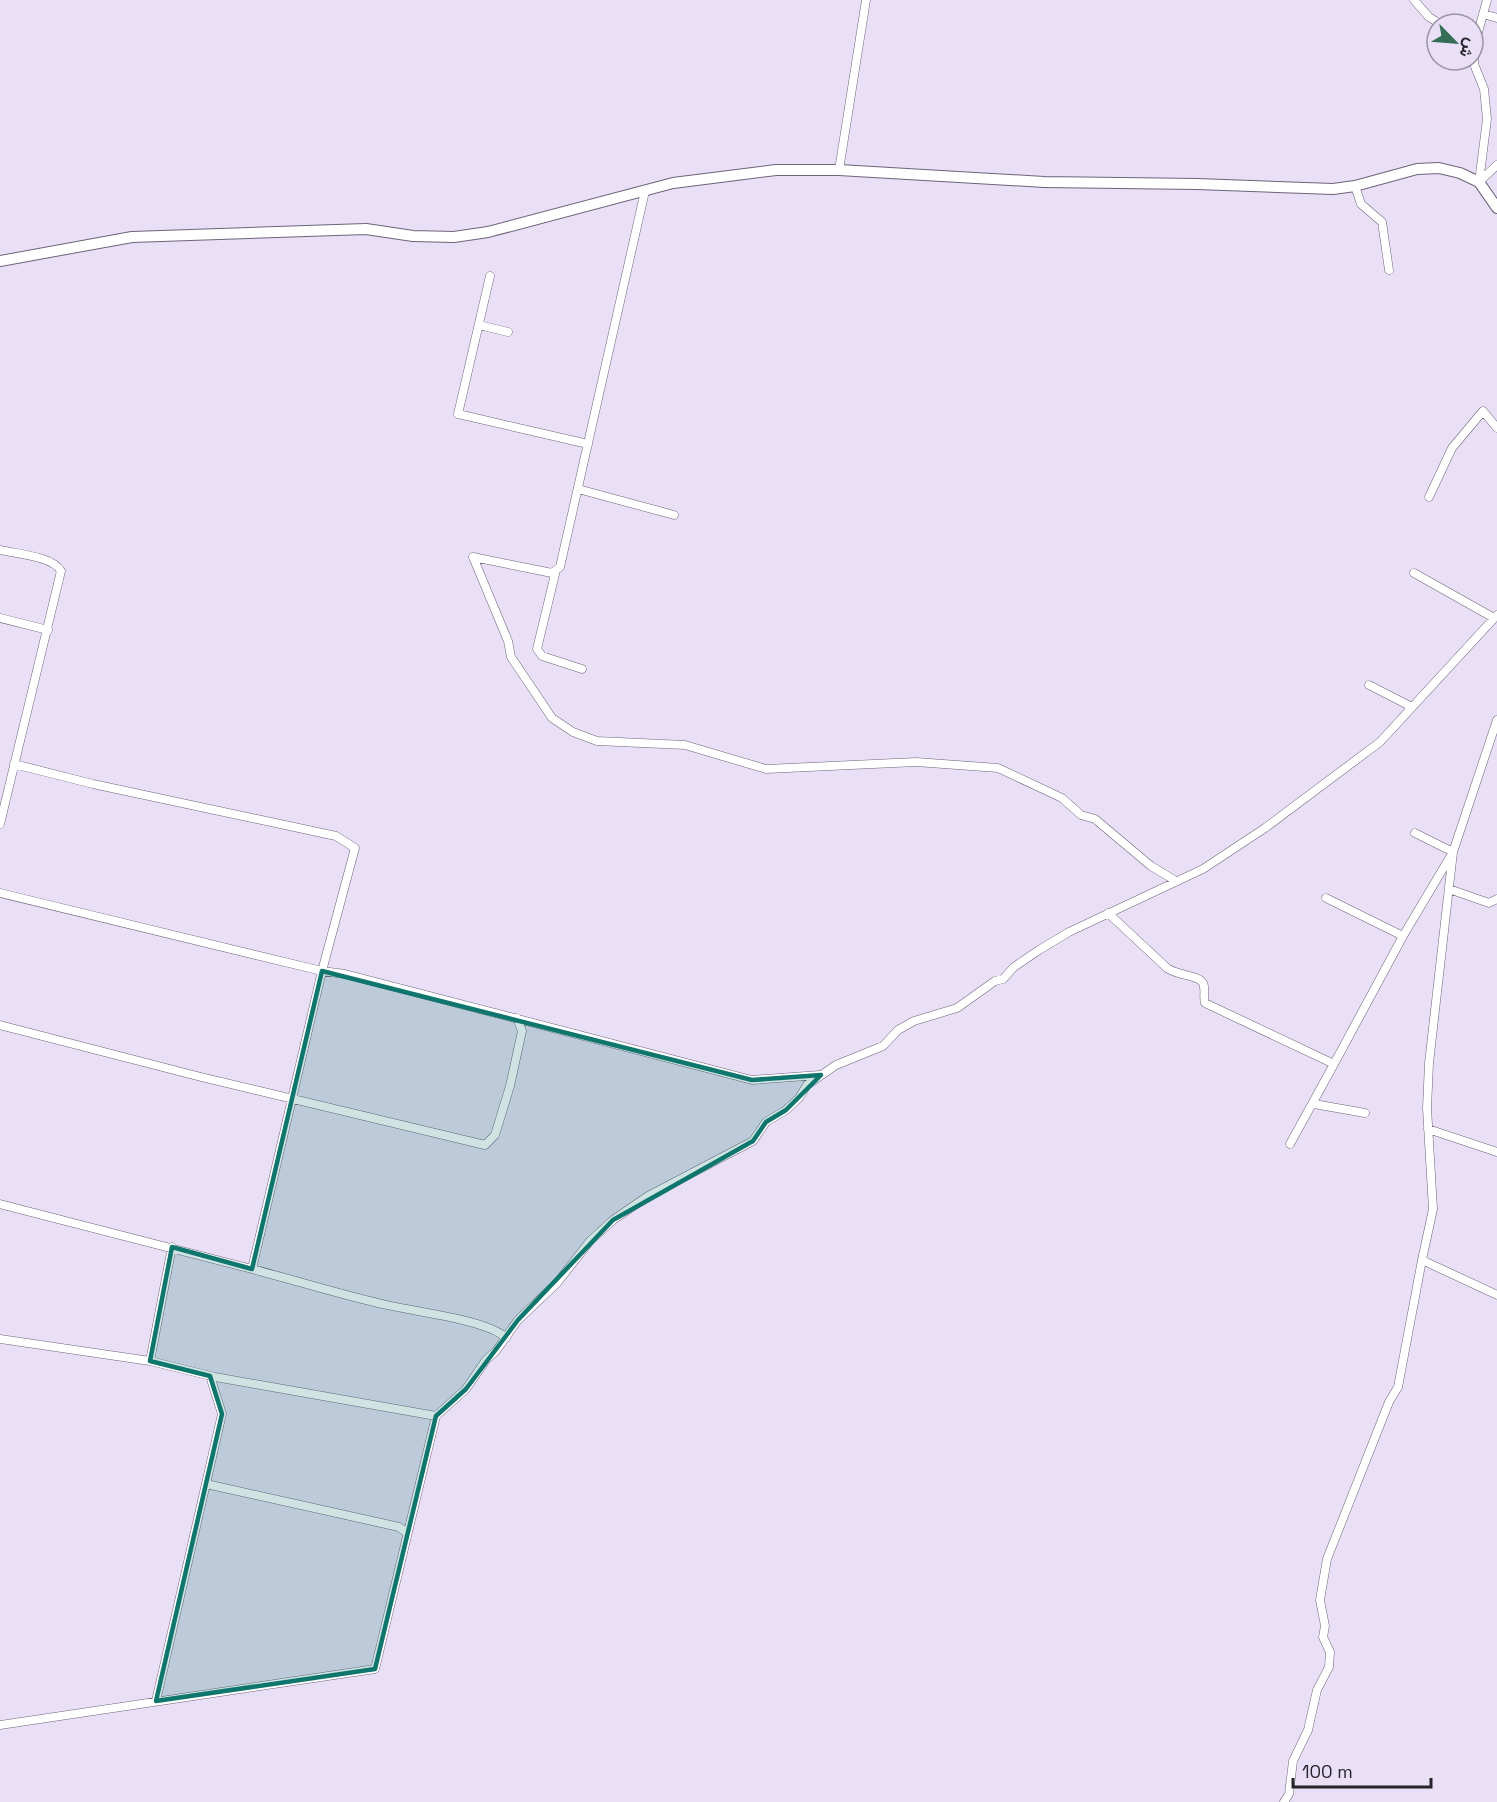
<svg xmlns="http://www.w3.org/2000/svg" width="1497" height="1802" font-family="'Space Grotesk',Vazirmatn,sans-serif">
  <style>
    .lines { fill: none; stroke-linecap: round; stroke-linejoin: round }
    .street-casing { stroke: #6d6478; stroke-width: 9 }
    .secondary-casing { stroke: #6d6478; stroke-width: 12 }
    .street { stroke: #fff; stroke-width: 8 }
    .secondary { stroke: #fff; stroke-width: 10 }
    .marked { fill: #0f766e; fill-opacity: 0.2; stroke: #0f766e; stroke-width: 4.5; stroke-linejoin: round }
  </style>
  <rect width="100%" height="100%" fill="#e9dff6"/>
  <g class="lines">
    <defs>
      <path id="street" d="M1414 0 1429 17 1440 24
        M1483 14 1497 18
        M839 170 866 0
        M1479 182 1487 119 1484 89 1474 64 1475 43 1487 0
        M1479 182 1497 165
        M1355 186 1361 204 1382 222 1389 270
        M490 276 458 414 588 444
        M479 325 508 332
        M578 489 674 515
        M1429 497 1452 448 1483 411 1497 428
        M0 550C17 554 52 556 61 571L0 824
        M473 557 508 641 511 657 552 718 573 732 597 741 685 745 766 769 916 762 998 768 1062 798 1081 815 1095 819 1151 866 1176 881
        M473 557 552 573 560 567 645 191
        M556 570 537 649 542 656 582 669
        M1414 573 1494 618
        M0 618 48 630
        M1369 685 1412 707
        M1497 720 1453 852 1429 1063 1427 1108 1433 1209 1422 1260 1497 1295
        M1449 889 1489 903 1497 899
        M0 893 322 971 355 848 336 836 93 784 14 764
        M1326 898 1403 936
        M1108 913 1167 968C1178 976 1199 975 1203 983 1206 989 1203 996 1205 1003L1334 1064 1403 936 1453 852 1415 833
        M0 1025 201 1077 485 1145 495 1135 510 1086 522 1031 517 1018
        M1314 1104 1365 1113
        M1428 1129 1497 1152
        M1290 1144 1334 1064
        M0 1204 252 1269 322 971 345 974 752 1080 820 1075
        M252 1269C294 1280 336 1293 378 1303 407 1311 488 1319 506 1338
        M0 1339 150 1361 172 1247
        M436 1416 466 1389 486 1360 496 1351 518 1320 557 1283 590 1241 613 1220 648 1196 753 1141 766 1122 786 1110 799 1098 807 1085 836 1065 883 1046 898 1030 914 1021 957 1008 995 981 1003 979 1014 967 1039 950 1069 932 1203 869 1265 828 1380 742 1497 615
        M206 1484 399 1527 407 1533
        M156 1701 222 1414 210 1376
        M0 1725 375 1669 436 1416 215 1377 150 1361
        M1284 1802 1289 1794 1293 1761 1308 1730 1317 1690 1329 1667 1330 1652 1323 1637 1325 1626 1320 1600 1327 1559 1389 1402 1398 1387 1422 1260"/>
      <path id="secondary" d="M0 261 132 237 366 229 413 236 454 237 488 232 673 183 776 170H839L1044 182 1197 184 1333 189 1355 186 1417 169 1439 168 1460 173 1479 182 1497 208"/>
    </defs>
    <use href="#street" class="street-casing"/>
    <use href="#secondary" class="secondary-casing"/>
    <use href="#street" class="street"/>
    <use href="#secondary" class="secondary"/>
  </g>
  <path class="marked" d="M322 971 752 1080 821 1075 786 1110 766 1122 753 1141 613 1220 518 1320 466 1389 436 1416 375 1669 156 1701 222 1414 210 1376 150 1361 172 1247 252 1269Z"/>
  <g transform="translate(1455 42) rotate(115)"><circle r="28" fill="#e9dff6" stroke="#9b94a5" stroke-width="1.5"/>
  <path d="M0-4.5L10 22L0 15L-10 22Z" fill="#336d56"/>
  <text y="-9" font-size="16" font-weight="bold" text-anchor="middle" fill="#27232b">ش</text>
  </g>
  <path d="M1293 1778v9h138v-9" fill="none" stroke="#27232b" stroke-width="3"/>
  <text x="1302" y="1778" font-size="18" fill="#27232b" stroke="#e9dff6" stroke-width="4.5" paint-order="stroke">100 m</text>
</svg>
